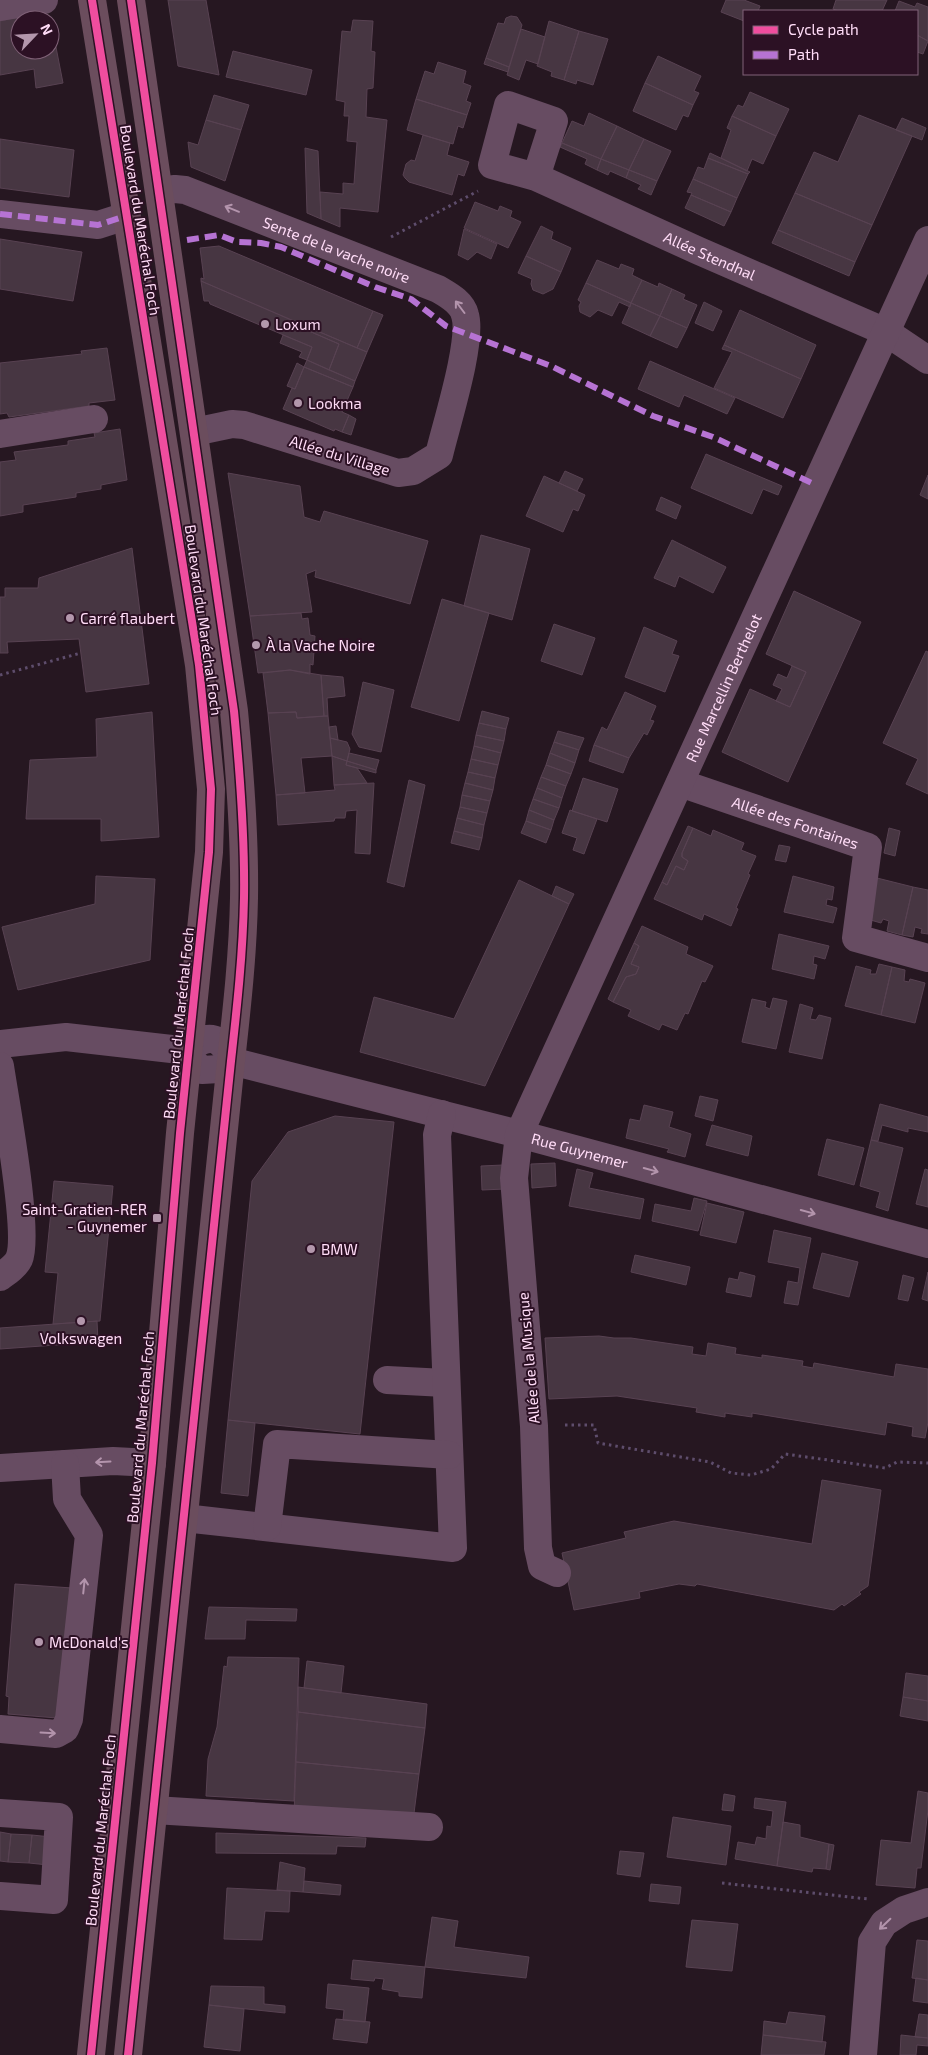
<svg xmlns="http://www.w3.org/2000/svg" width="928" height="2055" font-family="'Exo 2',sans-serif">
  <style>
    .building { fill: #473642; stroke: #584252 }
    .lines { fill: none; stroke-linecap: round; stroke-linejoin: round }
    .path { stroke: #5e4d6c; stroke-width: 3; stroke-dasharray: 2.5 4; stroke-linecap: butt }
    .minor { stroke: #674c62; stroke-width: 28 }
    .major { stroke: #6b4d5d; stroke-width: 28 }
    .quiet { stroke: #b673d3; stroke-width: 6; stroke-dasharray: 12 6; stroke-linecap: butt }
    .cycleway-casing { stroke: #2c1124; stroke-width: 11 }
    .cycleway { stroke: #ef4d9e; stroke-width: 8 }
    .oneway { stroke: #b394ac }
    .poi-dot { fill: #b397ac; stroke: #2c1124; stroke-width: 2 }
    .labels { text-anchor: middle; dominant-baseline: central; stroke-width: 4; stroke-linejoin: round; paint-order: stroke }
    .street-label { font-size: 15px; fill: #ffdcf7; stroke: #2c1124 }
    .poi-label { font-size: 15px; fill: #ffdcf7; stroke: #2c1124; text-anchor: start }
  </style>
  <rect width="100%" height="100%" fill="#261721"/>
  <path class="building" d="M168 0H206L219 75 178 66Z
    M726 0H744L760 6 758 11H744V21L721 12Z
    M836 0H887L882 11H839L833 9Z
    M899 1 915 7 917 3 928 7V41L917 35V11H895Z
    M23 16 24 20H20V50H50V32H53L63 83 36 88 34 69 0 75V21Z
    M511 16 517 17 522 25 509 67 486 58 498 23 504 24 506 18Z
    M353 20 373 21 371 51 375 52 373 88 367 89 366 117 387 120 378 212 340 208V227L321 219 320 192 343 194V183L354 184 357 142 347 141 349 116H344L345 102 336 100 342 31 351 32Z
    M549 21 579 31 564 80 551 76 552 72 537 66Z
    M521 29 545 37 538 64 526 60 519 80 507 75Z
    M579 31 608 39 593 85 577 80 576 84 564 80Z
    M917 35 928 41 923 54 917 52Z
    M233 51 312 70 306 95 226 77Z
    M658 56 701 76 694 91 699 93 693 105 645 83Z
    M486 58 509 67 508 72 484 64Z
    M438 62 466 71 463 83 471 86 466 101 471 103 467 115 416 99 425 71 434 74Z
    M645 83 693 105 688 117 683 115 676 130 633 111Z
    M750 92 789 109 776 136 732 116 738 105 743 107Z
    M214 95 249 105 241 130 206 120Z
    M416 99 467 115 463 128 458 126 453 144 407 130Z
    M589 113 617 126 601 159 562 143 572 121 584 126Z
    M859 115 912 136 872 225 795 193 814 152 838 162Z
    M732 116 776 136 763 164 752 159 747 171 721 158 731 130 727 128Z
    M902 118 926 128 922 140 896 130Z
    M206 120 241 130 225 181 191 167 188 142 198 145Z
    M617 126 644 139 629 170 601 159Z
    M423 135 450 143 447 155 469 162 464 176 458 174 452 195 409 182 405 178 403 175 406 164 411 160 415 161Z
    M0 139 74 150 69 197 0 188Z
    M644 139 671 151 657 181 629 170Z
    M562 143 601 159 597 170 585 164 587 159 560 147Z
    M305 148 318 151 321 219 307 213Z
    M710 153 750 172 748 174 708 158Z
    M708 158 748 174 737 198 693 179 698 167 704 169Z
    M601 159 629 170 626 178 610 171 608 175 597 170Z
    M629 170 657 181 651 195 638 189 641 185 626 178Z
    M693 179 737 198 731 212 691 195 692 193 687 192Z
    M795 193 872 225 855 262 778 230Z
    M691 195 731 212 724 226 685 208Z
    M475 202 498 211 500 206 512 211 510 217 521 222 508 248 464 228Z
    M541 226 553 232 551 239 571 248 561 272 526 256Z
    M464 229 497 244 491 259 477 252 468 260 458 255Z
    M778 230 855 262 849 276 772 243Z
    M0 239 82 252 73 301 0 289Z
    M219 246 373 311 357 348 201 281V278L204 279 200 248Z
    M526 256 561 272 553 289 543 294 533 290 531 284 532 279 518 273Z
    M597 260 619 269 621 264 634 269 632 275 642 280 631 303 586 283Z
    M642 280 658 287 659 283 672 289 660 316 631 303Z
    M201 281 298 323 303 325 302 328 339 344 329 370 307 360 312 347 210 304 209 301H204Z
    M586 283 631 303 630 307 619 302 612 316 598 310 590 317 580 312 579 306 581 302 578 300Z
    M672 289 685 295 683 299 697 305 687 328 660 316Z
    M704 302 722 311 713 331 695 323Z
    M631 303 660 316 650 336 622 323Z
    M740 310 816 345 801 379 724 345Z
    M373 311 383 315 367 352 357 348Z
    M660 316 687 328 677 348 650 336Z
    M303 325 367 352 355 381 329 370 339 344 302 328Z
    M283 335 312 347 307 360 299 357 302 352 280 343Z
    M724 345 801 379 783 418 714 388 732 352 722 349Z
    M107 348 115 400 89 403V406L9 417 7 413 0 414V363L82 354 81 351Z
    M307 360 355 381 353 387 304 367Z
    M650 361 735 398 727 414 684 395 679 407 638 389Z
    M297 363 304 367 295 389 287 386Z
    M304 367 353 387 342 412 349 415 342 432 335 429 334 431 283 409 292 388 295 389Z
    M349 415 356 419 351 435 342 432Z
    M120 429 127 480 101 485V489L76 493V497L23 505V512L0 516V462L16 460 14 452 68 445V441L95 437 94 433Z
    M706 454 782 486 778 495 763 489 752 514 691 488Z
    M565 471 583 479 577 491 559 483Z
    M228 473 300 486 304 517 320 522 324 511 428 541 410 604 315 577 316 570 306 574 312 612 250 616Z
    M928 475V499L920 495Z
    M544 476 585 495 578 511 573 509 563 532 526 516Z
    M661 497 681 506 676 519 656 510Z
    M481 535 530 549 512 620 464 606Z
    M672 540 726 567 713 593 679 576 675 587 654 578Z
    M132 548 149 684 86 692 79 639 7 642 8 653H0V597H5V588H38L39 578Z
    M794 591 861 622 788 782 722 752 750 689 790 707 806 672 766 654Z
    M442 599 489 613 459 721 411 707Z
    M301 613 302 619 308 618 310 635 315 636 313 665 310 664V674L290 670 258 673 250 616Z
    M554 624 595 638 582 675 541 661Z
    M644 627 677 641 672 654 679 656 665 692 625 677Z
    M926 651 928 652V794L906 784 918 759 883 743Z
    M792 666 806 672 790 707 776 701 782 689 773 685 778 674 787 678Z
    M290 670 321 675 324 716 297 718 296 712 268 713 263 673Z
    M321 675 343 677 345 696 327 698 328 716H324Z
    M363 682 394 690 381 752 359 747 352 734Z
    M625 692 656 706 650 720 654 721 647 735 644 733 629 758 594 745 602 727 607 730Z
    M482 711 509 718 506 729 479 723Z
    M152 712 159 837 101 841V819H26L30 760 97 757 96 719Z
    M296 712 297 718 328 716 332 756 301 758 305 793 276 795 268 713Z
    M479 723 506 729 504 741 476 735Z
    M336 726 338 740 330 738 329 727Z
    M558 731 584 738 579 750 554 742Z
    M476 735 504 741 501 753 474 746Z
    M330 738 347 742 350 749 347 761 332 756Z
    M554 742 579 750 575 763 550 753Z
    M594 745 629 758 623 773 589 761Z
    M474 746 501 753 498 765 471 759Z
    M349 753 379 760 376 770 347 761Z
    M550 753 575 763 571 774 546 765Z
    M332 756 347 761 346 765 357 768 367 783 334 785Z
    M471 759 498 765 495 778 468 772Z
    M347 761 376 770V773L346 765Z
    M546 765 571 774 566 786 541 777Z
    M468 772 495 778 493 790 465 783Z
    M541 777 566 786 562 798 537 788Z
    M583 778 618 789 607 822 572 811Z
    M409 780 425 785 404 887 387 882Z
    M374 783 370 854 355 853 357 810 346 811 345 818H335L334 821 278 825 276 795 335 790 334 785Z
    M465 783 493 790 490 801 462 795Z
    M537 788 562 798 559 808 533 799Z
    M462 795 490 801 487 813 460 807Z
    M533 799 559 808 554 820 529 810Z
    M460 807 487 813 484 825 457 818Z
    M529 810 554 820 551 830 526 821Z
    M570 810 597 819 584 854 573 850 577 838 562 833Z
    M457 818 484 825 482 838 454 831Z
    M526 821 551 830 546 843 521 833Z
    M688 826 693 828 682 853V857L688 861 684 870 676 866 667 885 662 882Z
    M693 828 711 836 713 830 744 843 741 850 756 856 748 874 750 875 736 908 738 909 731 926 704 914 702 920 654 899 662 882 667 885 676 866 684 870 688 861 682 857V853Z
    M889 828 900 831 895 856 884 853Z
    M454 831 482 838 479 850 451 843Z
    M779 845 790 847 786 862 775 860Z
    M96 876 155 879 150 960 18 990 2 927 95 904Z
    M793 876 834 887 832 900 827 899 826 905 837 908 833 923 784 912Z
    M877 878 913 887 902 935 887 931 889 921 883 919 881 923 867 919Z
    M519 880 569 904 485 1086 360 1052 374 997 454 1019Z
    M556 886 574 894 569 904 552 896Z
    M913 887 928 890V934L921 933 922 929 915 927 913 937 902 935Z
    M642 926 688 947 686 954 713 966 705 982 702 981 688 1014 685 1013 677 1030 662 1024 659 1030 628 1016 631 1010 613 1002 626 977 636 974 639 967 631 964 639 946 634 943Z
    M779 934 829 946 825 959 814 956 813 964 817 965 814 979 772 969Z
    M634 943 639 946 631 964 639 967 636 974 626 977 613 1002 608 999Z
    M879 964 892 967 881 1015 845 1006 856 966 871 970 870 974H876Z
    M892 967 905 970 904 981 909 982 910 979 925 983 915 1023 881 1015Z
    M773 998 787 1001 776 1049 742 1042 752 999 766 1002 765 1007 770 1009Z
    M800 1004 813 1008 810 1019 816 1020 819 1015 831 1018 822 1059 789 1052Z
    M700 1096 718 1100 713 1121 695 1116Z
    M880 1104 928 1117V1132L908 1128V1132L882 1125 878 1141 871 1140Z
    M644 1105 673 1112 669 1127 691 1134 685 1157 667 1152 669 1149 626 1138 630 1119 640 1121Z
    M335 1116 394 1122 360 1434 228 1420 252 1181 288 1132Z
    M712 1125 752 1136 748 1156 706 1145Z
    M827 1139 864 1148 854 1185 818 1175Z
    M871 1140 903 1148 888 1211 876 1207 880 1192 860 1186Z
    M555 1163 556 1186 532 1188 531 1164Z
    M503 1165 505 1189 482 1190 481 1166Z
    M577 1169 593 1173 589 1188 644 1199 640 1219 569 1206Z
    M925 1169 928 1170V1207L916 1204Z
    M54 1181 113 1186 100 1321 53 1324 58 1273 45 1272Z
    M694 1198 707 1201 698 1231 652 1221 655 1204 691 1211Z
    M707 1203 744 1212 736 1243 700 1235Z
    M774 1230 811 1238 798 1305 784 1303 788 1281 798 1283 800 1268 768 1262Z
    M822 1253 858 1262 849 1297 813 1288Z
    M635 1255 690 1267 686 1285 631 1272Z
    M740 1272 755 1276 751 1297 726 1292 729 1278 738 1280Z
    M928 1272V1301L922 1299Z
    M903 1275 914 1278 908 1301 898 1299Z
    M97 1321 98 1342 0 1349V1328Z
    M599 1336 614 1338H631L693 1347 692 1354 706 1356 708 1343 736 1348 735 1354 762 1358V1355L803 1361 802 1366 813 1368 814 1363 894 1377 896 1364 928 1369V1422L925 1438 912 1436 913 1427 887 1422 885 1435 752 1413V1417L725 1413V1417L696 1412 697 1408 617 1396 549 1399 545 1338Z
    M228 1420 255 1423 248 1496 221 1493Z
    M822 1480 881 1490 868 1586 859 1592 861 1594 844 1606 842 1604 834 1610 697 1584 695 1586 679 1584 639 1592 640 1598 574 1610 562 1553 626 1538 624 1532 674 1521 812 1544Z
    M15 1584 72 1588 57 1718 8 1714 9 1697 6 1696Z
    M209 1607 297 1609 296 1621 246 1620 245 1639H205Z
    M228 1657 299 1658 294 1801 206 1796 208 1759 217 1727 224 1666 227 1667Z
    M307 1661 344 1666 341 1693 304 1688Z
    M906 1673 928 1676V1701L903 1697Z
    M298 1687 427 1704 425 1728 298 1712Z
    M903 1697 928 1701V1721L900 1716Z
    M298 1712 425 1728 419 1774 296 1762Z
    M296 1762 419 1774 413 1821 294 1814Z
    M918 1791 928 1793V1810L921 1868H917L915 1888 876 1885 881 1840 911 1843Z
    M724 1794 735 1796 733 1811 722 1810Z
    M755 1798 786 1802 777 1866 735 1859 738 1842 755 1845 757 1837 766 1839 767 1826 771 1827 773 1811 754 1808Z
    M673 1817 731 1826 726 1865 667 1857Z
    M783 1822 800 1825V1837L829 1844 826 1869 813 1868 812 1872 777 1866Z
    M0 1832 11 1834 8 1862 0 1861Z
    M216 1833 366 1838 365 1847 337 1846 336 1854 216 1853Z
    M11 1834 32 1835 29 1863 8 1862Z
    M32 1835 51 1837 48 1865 29 1863Z
    M829 1844 834 1845 830 1870 826 1869Z
    M620 1851 644 1853 640 1877 617 1874Z
    M280 1862 305 1868 303 1892 277 1890Z
    M304 1881 341 1885 340 1895 303 1892Z
    M651 1884 681 1887 679 1904 649 1901Z
    M227 1888 290 1891 289 1912 265 1911 262 1940 224 1939Z
    M432 1917 458 1921 454 1947 529 1957 526 1978 425 1967Z
    M692 1920 738 1924 732 1971 686 1967Z
    M917 1940 928 1941V1980L912 1978Z
    M353 1960 425 1967 422 1998 399 1996V1992L382 1989 384 1979 375 1978 374 1981 351 1979Z
    M916 1978 928 1980V2003L913 2001Z
    M328 1984 369 1988 365 2022 343 2020 344 2010 326 2008Z
    M211 1986 264 1987V2004L285 2006V2013L209 2005Z
    M209 2005 244 2009 240 2051 204 2047Z
    M789 2012 825 2016 822 2042 763 2035 764 2021 786 2024Z
    M919 2014 928 2015V2038L915 2037Z
    M336 2019 370 2022 367 2043 333 2039Z
    M763 2035 826 2042 824 2055H761Z
    M901 2035 928 2038V2046L917 2045 916 2055H900Z"/>
  <g class="lines">
    <path class="path" d="M391 237 478 191
      M0 675 81 653
      M565 1425H594L598 1443 710 1462 731 1473 751 1475 771 1469 785 1454 885 1468 897 1462 928 1463
      M722 1883 868 1899"/>
    <g class="minor">
      <path d="M0 7 44 0"/>
      <path id="s1" d="M536 177 554 121 508 105 492 165 536 177 699 251 886 332 928 360"/>
      <path id="s2" d="M160 191 175 189 185 190 438 289C448 295 462 302 465 315 473 341 446 425 439 455L413 471 398 473 244 425 232 424 194 432"/>
      <path d="M0 214 98 225 126 216"/>
      <path d="M0 434 94 419"/>
      <path id="s3" d="M680 783 868 847 856 938 928 958"/>
      <path d="M0 1044 66 1037 189 1051"/>
      <path d="M189 1051C207 1031 224 1037 231 1061"/>
      <path d="M189 1051 191 1060 202 1070 219 1069 231 1061"/>
      <path id="s4" d="M231 1061 519 1134 928 1244"/>
      <path d="M0 1066C5 1100 30 1234 19 1259 15 1267 7 1272 0 1277"/>
      <path d="M387 1380 445 1383"/>
      <path d="M0 1468 113 1461 152 1463"/>
      <path d="M184 1518 453 1548 437 1135 442 1114"/>
      <path d="M267 1527 277 1444 449 1455"/>
      <path id="s5" d="M557 1573 542 1566 538 1548 534 1426 514 1178 519 1134 928 240"/>
      <path d="M0 1729 56 1734 65 1729 69 1719 89 1535 67 1499 65 1464"/>
      <path d="M154 1810 429 1827"/>
      <path d="M0 1813 59 1817 54 1900 0 1896"/>
      <path d="M863 2055 872 1942 884 1923 904 1910 928 1902"/>
    </g>
    <path class="major" d="M91 2055 152 1463 180 1133 209 852 211 789 199 665 92 0
      M128 2055 231 1061C237 1007 243 953 244 898 245 836 240 773 234 711L131 0"/>
    <path class="quiet" d="M0 214 98 225 126 216
      M187 240 219 235 237 242 261 243 281 247 375 287 411 299 446 326 551 366 653 416 713 437 816 485"/>
    <defs>
      <path id="cycleway" d="M91 2055 152 1463 180 1133 209 852 211 789 199 665 92 0
        M128 2055 231 1061C237 1007 243 953 244 898 245 836 240 773 234 711L131 0"/>
    </defs>
    <use href="#cycleway" class="cycleway-casing"/>
    <use href="#cycleway" class="cycleway"/>
  </g>
  <defs><path id="oneway-shaft" d="M-6 0H5M1.5-3L5.5 0L1.5 3" fill="none" stroke-width="1.6" stroke-linecap="round" stroke-linejoin="round" transform="scale(1.25)"/></defs>
  <g class="oneway">
    <use href="#oneway-shaft" transform="translate(232 209) rotate(-158)"/>
    <use href="#oneway-shaft" transform="translate(460 307) rotate(-127)"/>
    <use href="#oneway-shaft" transform="translate(651 1170) rotate(15)"/>
    <use href="#oneway-shaft" transform="translate(808 1212) rotate(15)"/>
    <use href="#oneway-shaft" transform="translate(103 1462) rotate(177)"/>
    <use href="#oneway-shaft" transform="translate(84 1586) rotate(-84)"/>
    <use href="#oneway-shaft" transform="translate(48 1733) rotate(3)"/>
    <use href="#oneway-shaft" transform="translate(885 1924) rotate(136)"/>
  </g>
  <g class="poi-dot">
    <circle cx="265" cy="324" r="5"/>
    <circle cx="298" cy="403" r="5"/>
    <circle cx="70" cy="618" r="5"/>
    <circle cx="256" cy="645" r="5"/>
    <rect x="152" y="1213" width="10" height="10" rx="2.5"/>
    <circle cx="311" cy="1249" r="5"/>
    <circle cx="81" cy="1321" r="5"/>
    <circle cx="39" cy="1642" r="5"/>
  </g>
  <g class="labels">
    <g class="street-label">
      <text transform="translate(141 220) rotate(81)">Boulevard du Maréchal Foch</text>
      <text stroke="none"><textPath href="#s2" startOffset="188">Sente de la vache noire</textPath></text>
      <text stroke="none"><textPath href="#s1" startOffset="406">Allée Stendhal</textPath></text>
      <text transform="translate(340 455) rotate(17)">Allée du Village</text>
      <text transform="translate(204 620) rotate(82)">Boulevard du Maréchal Foch</text>
      <text stroke="none"><textPath href="#s5" startOffset="941">Rue Marcellin Berthelot</textPath></text>
      <text stroke="none"><textPath href="#s3" startOffset="122">Allée des Fontaines</textPath></text>
      <text transform="translate(178 1023) rotate(-84)">Boulevard du Maréchal Foch</text>
      <text stroke="none"><textPath href="#s4" startOffset="360">Rue Guynemer</textPath></text>
      <text transform="translate(528 1358) rotate(-95)">Allée de la Musique</text>
      <text transform="translate(140 1427) rotate(-85)">Boulevard du Maréchal Foch</text>
      <text transform="translate(100 1830) rotate(-84)">Boulevard du Maréchal Foch</text>
    </g>
    <g class="poi-label">
      <text x="275" y="324">Loxum</text>
      <text x="308" y="403">Lookma</text>
      <text x="80" y="618">Carré flaubert</text>
      <text x="266" y="645">À la Vache Noire</text>
      <text x="147" y="1209" text-anchor="end">Saint-Gratien-RER<tspan x="147" dy="17">- Guynemer</tspan></text>
      <text x="321" y="1249">BMW</text>
      <text x="81" y="1338" text-anchor="middle">Volkswagen</text>
      <text x="49" y="1642">McDonald's</text>
    </g>
  </g>
  <rect x="743" y="10" width="175" height="65" fill="#2c1124" stroke="#806278"/>
  <rect x="753" y="26" width="25" height="8" fill="#ef4d9e" stroke="#806278"/>
  <text x="788" y="35" font-size="15" fill="#ffdcf7">Cycle path</text>
  <rect x="753" y="51" width="25" height="8" fill="#b673d3" stroke="#806278"/>
  <text x="788" y="60" font-size="15" fill="#ffdcf7">Path</text>
  <g transform="translate(35 35) rotate(65)"><circle r="24" fill="#2c1124" stroke="#806278"/>
  <path d="M0-4L9 19L0 12L-9 19Z" fill="#b397ac"/>
  <text y="-8" font-size="14" font-weight="bold" text-anchor="middle" fill="#ffdcf7">N</text>
  </g>
</svg>
